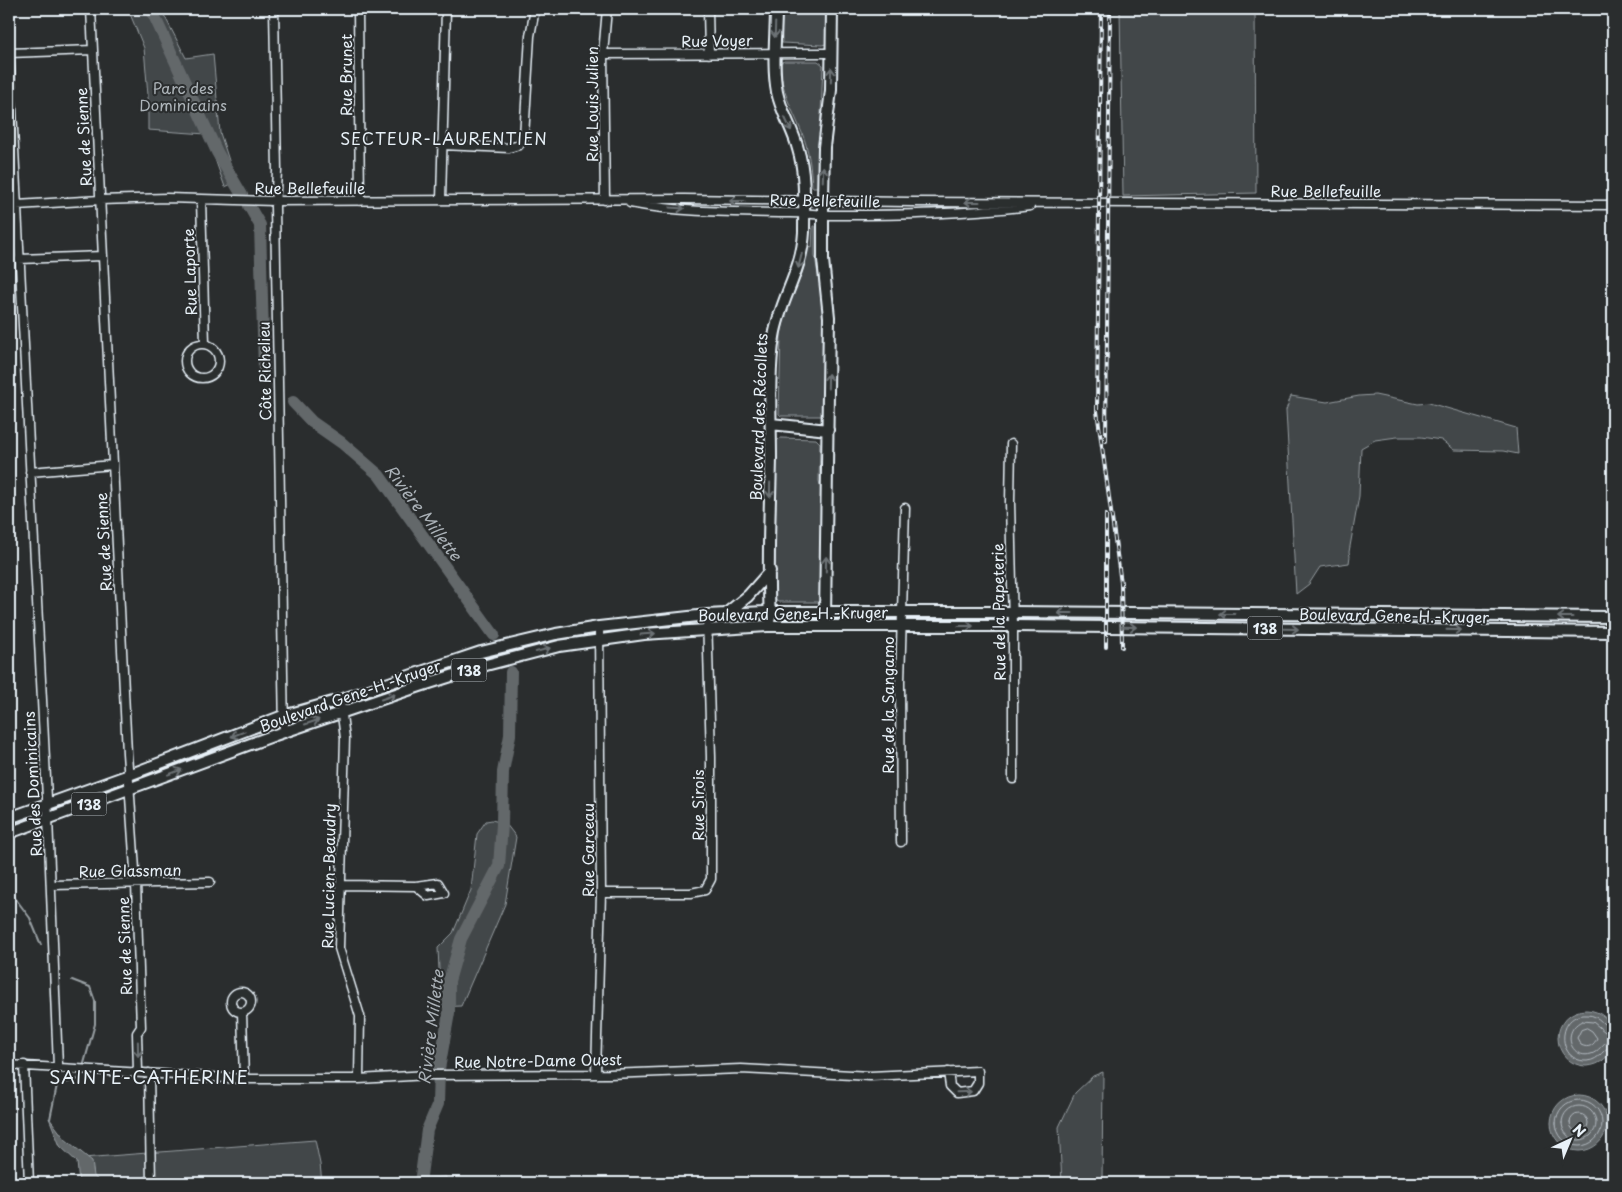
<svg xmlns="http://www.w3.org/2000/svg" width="1622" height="1192" font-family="'Playpen Sans',sans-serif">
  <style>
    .green { fill: #424648; stroke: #959ca0 }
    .water { fill: #63686b; stroke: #989fa3 }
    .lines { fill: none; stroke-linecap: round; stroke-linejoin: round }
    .shore { stroke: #b3bac0; stroke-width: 1 }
    .stream { stroke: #989fa3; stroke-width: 2 }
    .river { stroke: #63686b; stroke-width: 12 }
    .minor-casing { stroke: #e8f1f8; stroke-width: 11 }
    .major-casing { stroke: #e8f1f8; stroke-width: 14 }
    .minor { stroke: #2a2d2e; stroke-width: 8 }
    .major { stroke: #2a2d2e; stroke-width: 10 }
    .rail-casing { stroke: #e8f1f8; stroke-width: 4 }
    .rail { stroke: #2a2d2e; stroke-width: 2; stroke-dasharray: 5.5; stroke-linecap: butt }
    .oneway { stroke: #6c7275 }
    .labels { text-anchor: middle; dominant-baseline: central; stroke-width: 4; stroke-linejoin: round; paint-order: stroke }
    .shield { fill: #2a2d2e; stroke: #afb6bb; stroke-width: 1 }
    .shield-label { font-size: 14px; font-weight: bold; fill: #e8f1f8 }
    .street-label { font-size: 15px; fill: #e8f1f8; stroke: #2a2d2e }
    .park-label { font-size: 15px; fill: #aeb5ba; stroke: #2a2d2e }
    .neighbourhood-label { font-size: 16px; letter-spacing: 1px; fill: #e8f1f8; stroke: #2a2d2e }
    .water-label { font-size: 16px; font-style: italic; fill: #acb3b9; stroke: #2a2d2e }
    .quarter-label { font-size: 18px; letter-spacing: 1px; fill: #e8f1f8; stroke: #2a2d2e }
  </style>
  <rect width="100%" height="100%" fill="#2a2d2e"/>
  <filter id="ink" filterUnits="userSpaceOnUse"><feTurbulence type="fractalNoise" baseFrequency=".02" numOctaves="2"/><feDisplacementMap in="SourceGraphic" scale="10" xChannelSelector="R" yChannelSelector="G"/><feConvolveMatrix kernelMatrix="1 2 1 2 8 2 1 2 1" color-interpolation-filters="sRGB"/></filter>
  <g filter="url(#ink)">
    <path class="green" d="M128 9H161L186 58 213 54 220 133 236 182 225 187 206 134 148 130V95L144 48Z
      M780 9H828L826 44 822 45 782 43Z
      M1120 9H1255L1256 193 1123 196Z
      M784 61H818L823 65 818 187H812C811 168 809 150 802 133 792 108 781 92 780 63Z
      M808 226H810L809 247 812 248 813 226H815V256L824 314 823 414 821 416H781L779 414 781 334 788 304 801 276 805 262Z
      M1375 395 1418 404 1429 403 1516 428 1518 454 1503 451 1454 450 1441 440 1421 437H1397L1375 440 1361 448 1359 496 1349 552 1350 556 1349 563 1320 567 1309 584 1296 594 1286 410 1291 396 1327 402 1359 396Z
      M780 438 816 439 820 443 819 481 823 497 820 600 819 602H778L774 599 775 443Z
      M492 820 506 824 516 837 505 904 461 1006 435 1007 440 990 438 948 453 933 471 890 477 834 486 821Z
      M1103 1072 1102 1183H1062L1059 1127 1075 1093 1093 1076Z
      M315 1140 320 1164 322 1183H85L83 1158Z
      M446 1177V1183H379L381 1181Z"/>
    <path class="water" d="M1558 1038a28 28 0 1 1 56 0a28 28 0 1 1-56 0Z
      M1551 1123a28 28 0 1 1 56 0a28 28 0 1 1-56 0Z
      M49 1118 65 1139 92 1161 94 1176 100 1183H79L77 1162 60 1146Z"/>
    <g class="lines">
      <path class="shore" d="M1582 1021 1593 1022 1611 1037 1610 1040C1602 1043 1599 1052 1591 1054 1570 1060 1561 1030 1582 1021Z
        M1587 1028 1592 1031 1597 1038C1594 1045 1589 1049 1581 1045L1577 1038 1581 1030Z
        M1613 1029C1603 1028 1601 1015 1587 1015 1556 1013 1556 1062 1587 1061 1601 1060 1603 1047 1613 1046
        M1556 1123a23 23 0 1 1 46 0a23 23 0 1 1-46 0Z
        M1562 1123a17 17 0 1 1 34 0a17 17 0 1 1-34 0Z
        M1570 1123a9 9 0 1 1 18 0a9 9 0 1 1-18 0Z"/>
      <path class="stream" d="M9 890 30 918 41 945
        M72 980 90 987 95 1001V1024L83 1067
        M50 1119 57 1085 79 1079 81 1072"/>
      <path class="river" d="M151 9 217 152 242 195
        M249 206 260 225 264 372
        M293 402 312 422 342 443 379 475 494 635
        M420 1183 427 1130 438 1104 439 1069 449 1013V981L461 939 499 866 502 824 503 772 510 735 511 672"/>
      <defs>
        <path id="minor" d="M91 9 127 753 136 884 141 1027 137 1033 138 1072
          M274 9 277 171 275 207 284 732
          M358 9 360 201
          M708 9 709 54
          M9 50 48 818 58 1067
          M9 53 93 50
          M603 54 832 53
          M442 145 509 148 519 145 524 137 530 36 535 9
          M201 199 205 344
          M441 200 446 9
          M605 200 603 54 607 9
          M630 203C682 213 736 212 790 213 805 213 820 215 835 215 900 215 966 214 1030 206
          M9 204 17 205 100 200 167 198 275 201 684 199 911 202 1613 205
          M19 259 103 256
          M185 361a17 17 0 1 1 34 0a17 17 0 1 1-34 0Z
          M1011 444 1010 502 1013 626V779
          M30 472 113 465
          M340 700 345 738 339 948 360 1016 359 1079
          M901 842 900 682 905 508
          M51 885 210 882
          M340 885 416 886 438 883 444 893 428 896 416 886
          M601 893H691L705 890 711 879V757L707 615
          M231 1002a10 10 0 1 1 20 0a10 10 0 1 1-20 0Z
          M242 1012 244 1079
          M9 1065 244 1079H359L428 1075 609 1074 741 1069 870 1076 978 1071V1083L973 1091 957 1093 950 1086 948 1072
          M24 1065 29 1183
          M149 1073 151 1183
          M596 1073 601 893 599 627"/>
        <path id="major" d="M771 424 828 430
          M727 613 748 596 770 571
          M770 618C767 565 770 511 771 458 771 419 768 376 774 337 780 299 802 272 804 232 804 205 806 175 798 149 793 129 781 112 777 92 772 65 776 36 776 9
          M825 618 829 317 823 260V201L824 147 831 90 832 9
          M9 818 129 775 283 716 340 700 415 674 481 652 556 634 599 627 707 615 764 612H1012L1613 617
          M9 833 275 735 420 686 486 665 559 646 644 634 767 626H1013L1613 632"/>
      </defs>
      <use href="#minor" class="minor-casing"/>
      <use href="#major" class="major-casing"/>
      <use href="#minor" class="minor"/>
      <use href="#major" class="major"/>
      <defs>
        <path id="rail" d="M1101 9 1097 411 1121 583 1122 647
          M1106 441 1110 9
          M1106 515V647"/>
      </defs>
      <use href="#rail" class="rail-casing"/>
      <use href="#rail" class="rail"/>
    </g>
    <defs><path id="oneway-shaft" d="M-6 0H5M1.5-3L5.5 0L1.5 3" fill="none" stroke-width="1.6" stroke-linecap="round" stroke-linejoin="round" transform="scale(1.25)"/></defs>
    <g class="oneway">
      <use href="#oneway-shaft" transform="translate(775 30) rotate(92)"/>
      <use href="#oneway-shaft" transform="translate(831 75) rotate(-89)"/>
      <use href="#oneway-shaft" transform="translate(788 124) rotate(65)"/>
      <use href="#oneway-shaft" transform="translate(823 174) rotate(-88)"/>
      <use href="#oneway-shaft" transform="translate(737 201) rotate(-180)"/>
      <use href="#oneway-shaft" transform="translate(972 202) rotate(-180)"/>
      <use href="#oneway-shaft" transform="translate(677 208) rotate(4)"/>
      <use href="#oneway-shaft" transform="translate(800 261) rotate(104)"/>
      <use href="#oneway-shaft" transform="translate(828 381) rotate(-89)"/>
      <use href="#oneway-shaft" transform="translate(770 490) rotate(91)"/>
      <use href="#oneway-shaft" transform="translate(826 564) rotate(-89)"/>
      <use href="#oneway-shaft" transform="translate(1065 613) rotate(-180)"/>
      <use href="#oneway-shaft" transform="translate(1227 614) rotate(-180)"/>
      <use href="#oneway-shaft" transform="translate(1565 617) rotate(-180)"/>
      <use href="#oneway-shaft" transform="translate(966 626)"/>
      <use href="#oneway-shaft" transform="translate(1129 627) rotate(1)"/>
      <use href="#oneway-shaft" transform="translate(1291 629) rotate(1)"/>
      <use href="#oneway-shaft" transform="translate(1454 630) rotate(1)"/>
      <use href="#oneway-shaft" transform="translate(648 634) rotate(-4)"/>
      <use href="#oneway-shaft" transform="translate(543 650) rotate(-15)"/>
      <use href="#oneway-shaft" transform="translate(388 697) rotate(-19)"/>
      <use href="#oneway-shaft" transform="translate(312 722) rotate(-19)"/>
      <use href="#oneway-shaft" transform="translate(238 734) rotate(159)"/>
      <use href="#oneway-shaft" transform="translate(175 772) rotate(-20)"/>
      <use href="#oneway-shaft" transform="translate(138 1049) rotate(89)"/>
      <use href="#oneway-shaft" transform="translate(964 1092) rotate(-2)"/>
    </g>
  </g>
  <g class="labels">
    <g class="shield">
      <rect x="1247.5" y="616.5" width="35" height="23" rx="4"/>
      <rect x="451.5" y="658.5" width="35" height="23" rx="4"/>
      <rect x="71.5" y="792.5" width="35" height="23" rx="4"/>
    </g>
    <g class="shield-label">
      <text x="1265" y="628">138</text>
      <text x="469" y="670">138</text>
      <text x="89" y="804">138</text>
    </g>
    <g class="street-label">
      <text transform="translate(717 40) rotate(-1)">Rue Voyer</text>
      <text transform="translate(345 75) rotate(-90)">Rue Brunet</text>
      <text transform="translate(591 104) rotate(-90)">Rue Louis Julien</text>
      <text transform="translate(83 137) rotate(-93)">Rue de Sienne</text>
      <text x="310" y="187">Rue Bellefeuille</text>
      <text x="1326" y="190">Rue Bellefeuille</text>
      <text transform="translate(825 200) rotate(1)">Rue Bellefeuille</text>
      <text transform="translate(189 272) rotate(-92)">Rue Laporte</text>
      <text transform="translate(264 371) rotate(-91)">Côte Richelieu</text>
      <text transform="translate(758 417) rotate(-88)">Boulevard des Récollets</text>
      <text transform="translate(103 542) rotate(-93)">Rue de Sienne</text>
      <text transform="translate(998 612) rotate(-91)">Rue de la Papeterie</text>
      <text transform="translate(793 613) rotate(-1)">Boulevard Gene-H.-Kruger</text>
      <text transform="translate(1394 615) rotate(1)">Boulevard Gene-H.-Kruger</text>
      <text transform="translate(350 695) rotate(-19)">Boulevard Gene-H.-Kruger</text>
      <text transform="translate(887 705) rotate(-90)">Rue de la Sangamo</text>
      <text transform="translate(32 784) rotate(-93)">Rue des Dominicains</text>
      <text transform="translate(697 805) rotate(-90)">Rue Sirois</text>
      <text transform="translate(587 850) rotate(-90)">Rue Garceau</text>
      <text transform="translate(130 870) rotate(-1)">Rue Glassman</text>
      <text transform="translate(328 876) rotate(-89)">Rue Lucien-Beaudry</text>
      <text transform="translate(124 946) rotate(-92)">Rue de Sienne</text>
      <text transform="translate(538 1060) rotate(-1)">Rue Notre-Dame Ouest</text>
    </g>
    <g class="park-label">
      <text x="183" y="87">Parc des<tspan x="183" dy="17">Dominicains</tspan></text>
    </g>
    <g class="neighbourhood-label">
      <text x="444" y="138">SECTEUR-LAURENTIEN</text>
    </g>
    <g class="water-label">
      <text transform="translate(424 512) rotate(53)">Rivière Millette</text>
      <text transform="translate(430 1027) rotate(-83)">Rivière Millette</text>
    </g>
    <g class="quarter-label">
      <text x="149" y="1076">SAINTE-CATHERINE</text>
    </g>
  </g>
  <rect width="1622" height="1192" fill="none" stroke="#2a2d2e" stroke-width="30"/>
  <rect x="15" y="15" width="1592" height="1162" fill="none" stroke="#e8f1f8" stroke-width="2" filter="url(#ink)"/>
  <g transform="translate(1570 1140) rotate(44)" stroke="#2a2d2e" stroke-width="4" paint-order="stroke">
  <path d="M0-4L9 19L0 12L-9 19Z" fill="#e8f1f8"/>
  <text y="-8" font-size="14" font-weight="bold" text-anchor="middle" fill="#e8f1f8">N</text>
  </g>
</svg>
